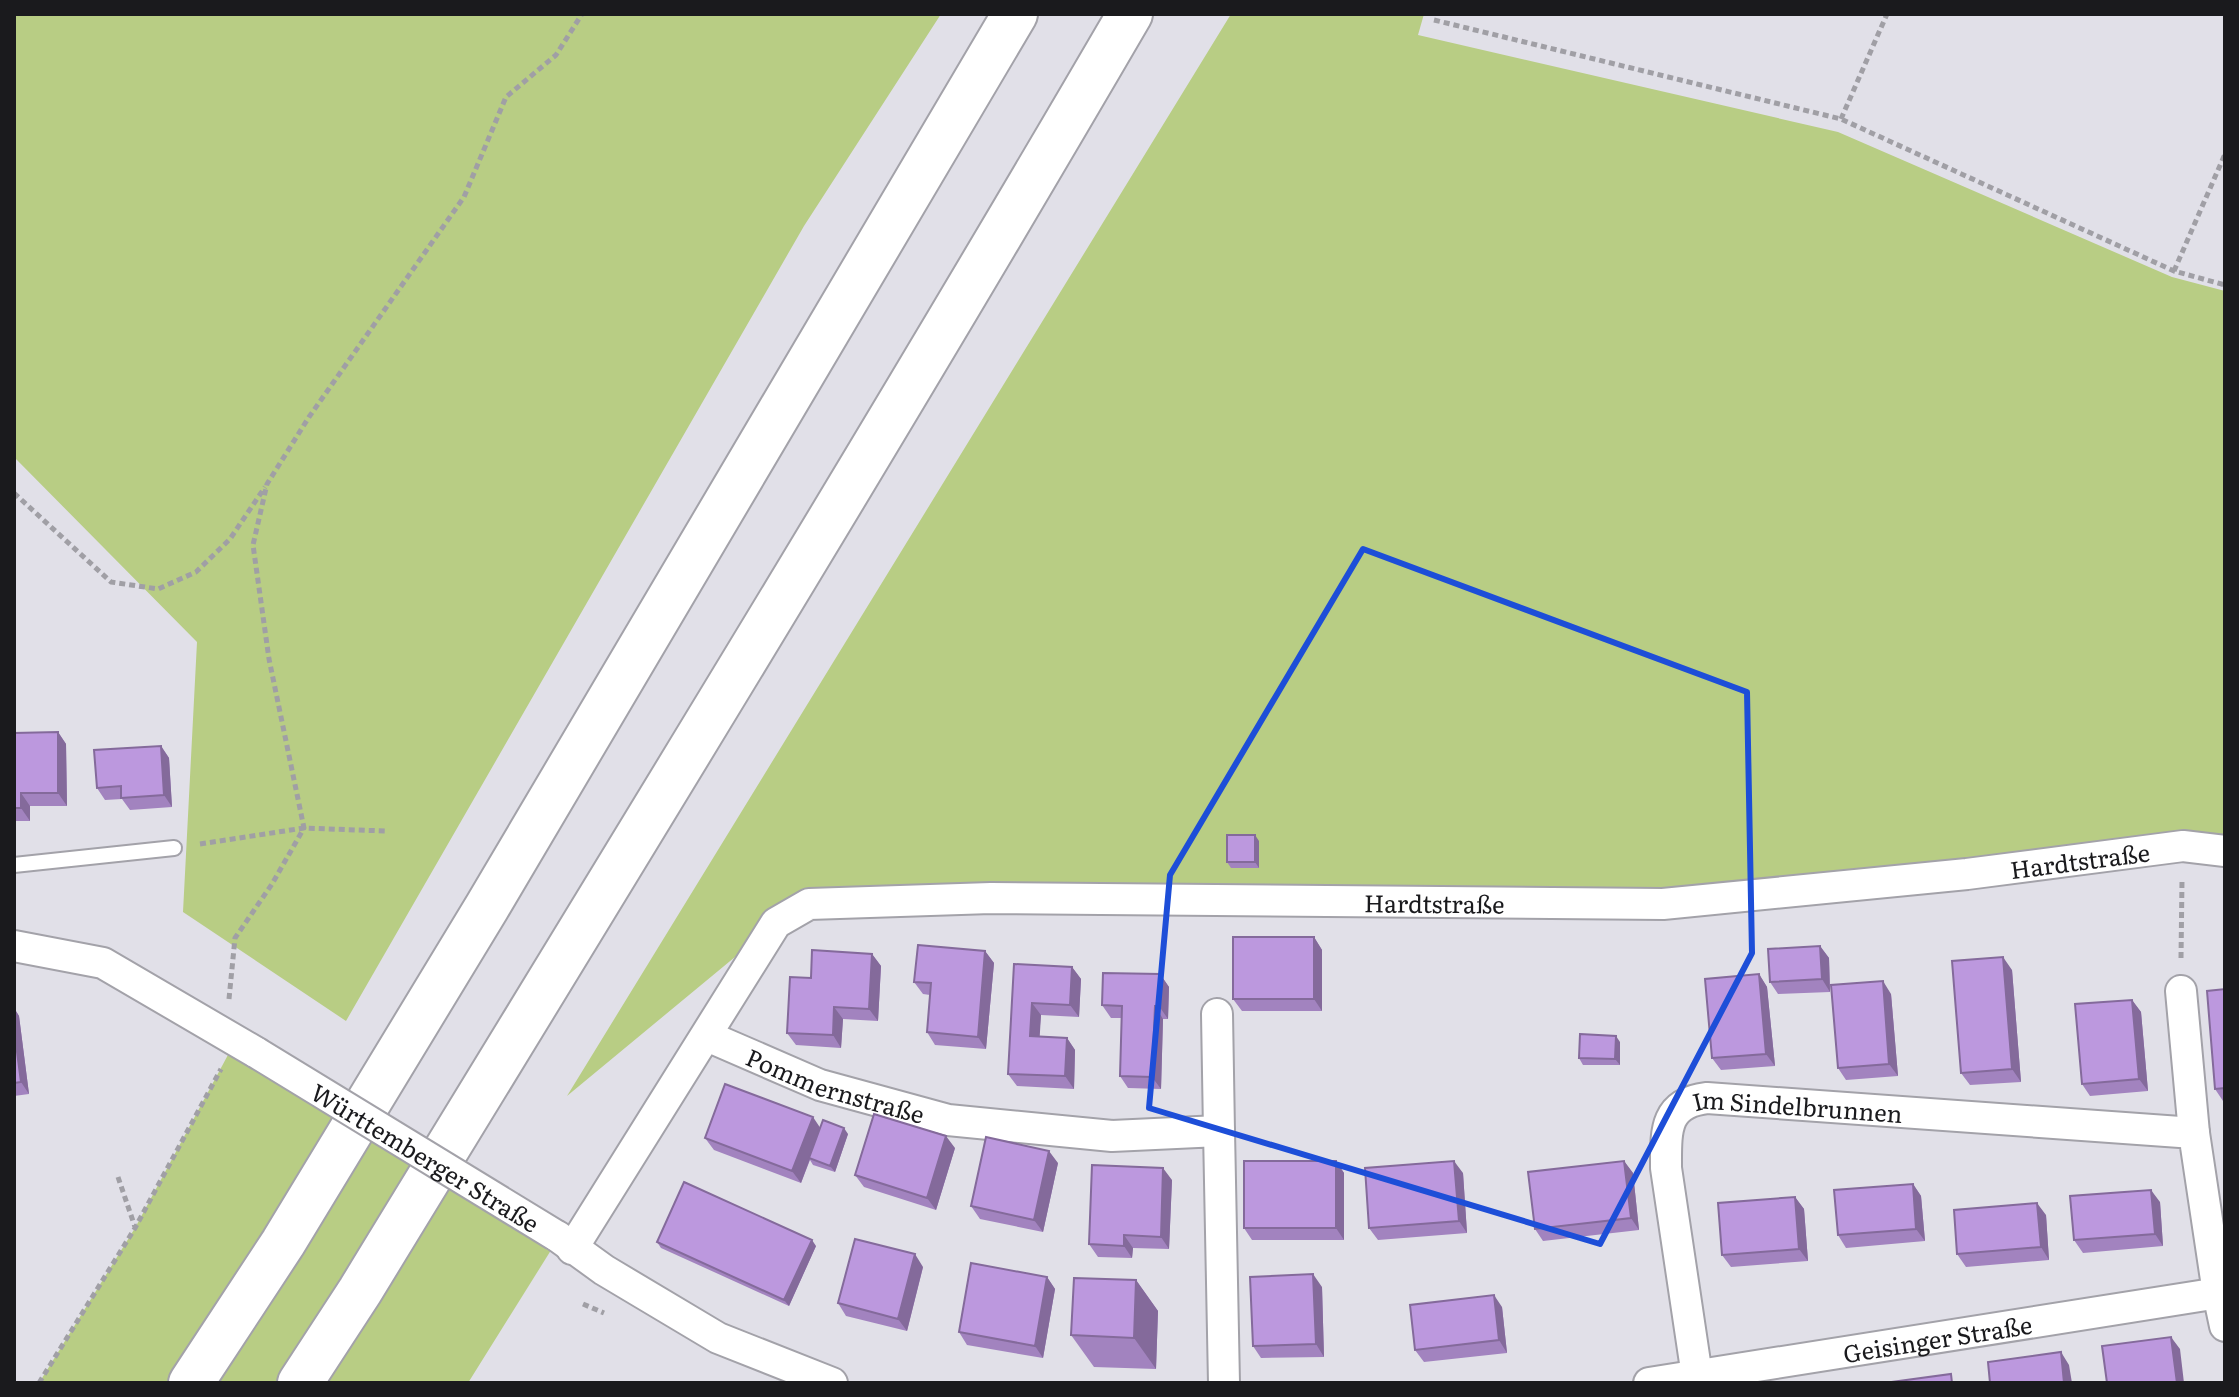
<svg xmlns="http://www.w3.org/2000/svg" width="2239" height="1397" font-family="Literata,serif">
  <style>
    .green { fill: #b8cd84 }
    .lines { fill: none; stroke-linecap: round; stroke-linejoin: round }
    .service-casing { stroke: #a3a2a9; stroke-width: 18 }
    .minor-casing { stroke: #a3a2a9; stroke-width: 34 }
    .motorway-casing { stroke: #a3a2a9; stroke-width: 48 }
    .path { stroke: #a09fa5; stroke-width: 5; stroke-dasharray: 6 4; stroke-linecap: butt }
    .service { stroke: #fff; stroke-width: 14 }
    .minor { stroke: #fff; stroke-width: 30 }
    .motorway { stroke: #fff; stroke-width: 44 }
    .minor-bridge-casing { stroke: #a3a2a9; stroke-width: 34; stroke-linecap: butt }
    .minor-bridge { stroke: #fff; stroke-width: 30 }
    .wall { fill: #a283bf }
    .shaded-wall { fill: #846a9b }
    .building { fill: #bc98de; stroke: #846a9b; stroke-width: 2 }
    .marked { fill: none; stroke: #1d4ed8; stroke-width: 6; stroke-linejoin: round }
    .labels { text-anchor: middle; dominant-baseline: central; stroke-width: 6; stroke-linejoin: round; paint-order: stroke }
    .street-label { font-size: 24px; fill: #1a1a1d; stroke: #eeedf5 }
  </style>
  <rect width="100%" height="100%" fill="#e1e0e8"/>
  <path class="green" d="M14 14H941L804 226 346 1021 183 912 197 642 14 457Z
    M1231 14H1424L1418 35 1838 132 2172 277 2225 291V851L1663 904 991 898 776 923 567 1096Z
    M236 1040 558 1239 468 1383H39L135 1228Z"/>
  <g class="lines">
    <defs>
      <path id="service" d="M14 865 174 848"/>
      <g id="minor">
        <path d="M14 946 103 963 257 1053"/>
        <path d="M2181 991 2194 1133"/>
        <path d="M1217 1014 1219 1131"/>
        <path id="s1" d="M707 1036 820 1085 948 1120 1112 1136 1219 1131 1224 1383"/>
        <path d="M557 1236 604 1270 718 1338 832 1383"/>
        <path id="s2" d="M572 1249 776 923 809 904 991 898 1663 904 1967 874 2183 846 2225 851"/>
        <path id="s3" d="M1697 1376 1666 1168C1666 1131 1664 1103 1707 1098L2194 1133 2218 1293 2225 1326"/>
        <path id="s4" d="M1649 1383 2225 1292"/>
      </g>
      <path id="motorway" d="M191 1383 283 1243 487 907 1015 14
        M300 1383 360 1291C619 867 880 443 1130 14"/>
    </defs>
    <use href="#service" class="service-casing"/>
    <use href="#minor" class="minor-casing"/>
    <use href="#motorway" class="motorway-casing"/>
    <path class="path" d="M1434 20 1841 119 2174 271 2225 285
      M1841 119 1887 14
      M2174 271 2225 154
      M14 493 111 582 158 589 196 572 230 539 265 487
      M200 844 304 828 385 831
      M2181 958 2182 880
      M229 999 235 938 272 884 304 828 269 659 253 545 267 484 309 417 464 197 506 97 556 55 582 14
      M118 1177 135 1227
      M583 1304 604 1313
      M39 1383 135 1228 221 1069"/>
    <use href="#service" class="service"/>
    <use href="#minor" class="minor"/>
    <use href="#motorway" class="motorway"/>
    <defs>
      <g id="minor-bridge">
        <path id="s5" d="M257 1053 555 1235"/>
      </g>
    </defs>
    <use href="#minor-bridge" class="minor-bridge-casing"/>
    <use href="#minor-bridge" class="minor-bridge"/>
  </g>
  <path class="wall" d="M58 732 66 744 67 806H30V821H14V733Z
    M161 746 169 758 172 807 130 810 122 799 105 800 97 788Z
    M1259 841V868H1231L1227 862Z
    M1314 937 1322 950V1011H1242L1233 999Z
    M1820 946 1829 958 1830 992 1778 994 1770 982Z
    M985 951 994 963 986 1049 935 1045 927 1032 930 995 923 994 914 982Z
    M872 954 881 966 878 1021 843 1019 841 1048 796 1045 787 1033 811 978Z
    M1014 964 1072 967 1081 979 1079 1017 1041 1015 1039 1036 1067 1038 1075 1050 1074 1089 1017 1086 1008 1074Z
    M2012 970 2021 1082 1970 1085 1961 1073Z
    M1160 974 1169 987 1168 1019H1163L1161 1089 1128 1088 1120 1076 1122 1018H1111L1102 1005Z
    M1759 974 1767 987 1775 1066 1721 1070 1712 1058Z
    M2225 989V1101H2223L2215 1089Z
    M1891 994 1898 1076 1846 1080 1838 1068Z
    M2132 1000 2141 1012 2148 1091 2090 1096 2082 1084Z
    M14 1008 19 1016 29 1094 14 1096Z
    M1620 1042V1065H1583L1579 1058Z
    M820 1128 848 1134 835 1172 813 1165 810 1160 801 1183 714 1150 705 1138Z
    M955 1148 936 1210 864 1187 855 1175Z
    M1336 1161 1344 1173V1240H1252L1244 1228Z
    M1624 1161 1633 1173 1639 1230 1543 1241 1535 1229Z
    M1058 1163 1043 1232 980 1219 971 1206Z
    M1463 1173 1467 1233 1378 1240 1369 1228Z
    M1172 1180 1169 1249 1133 1248 1132 1258 1098 1257 1089 1244Z
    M1913 1184 1921 1196 1925 1241 1846 1248 1838 1235Z
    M1795 1197 1804 1209 1808 1261 1731 1267 1722 1255Z
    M2160 1202 2163 1246 2083 1253 2074 1240Z
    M2046 1215 2049 1260 1966 1267 1957 1254Z
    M657 1242 816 1246 789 1306 661 1248Z
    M923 1267 907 1331 846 1316 838 1303Z
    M1047 1277 1055 1289 1043 1358 967 1345 959 1332Z
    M1136 1280 1158 1311 1156 1369 1094 1367 1071 1335Z
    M1322 1287 1324 1357 1261 1358 1253 1346Z
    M1502 1307 1507 1353 1424 1362 1415 1350Z"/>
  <path class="shaded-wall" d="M58 732 66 744 67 806 58 793Z
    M161 746 169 758 172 807 164 795Z
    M21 793 30 806V821L21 808Z
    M1255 835 1259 841V868L1255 862Z
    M1314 937 1322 950V1011L1314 999Z
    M1820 946 1829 958 1830 992 1822 979Z
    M985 951 994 963 986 1049 978 1037Z
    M872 954 881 966 878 1021 869 1009Z
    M2003 957 2012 970 2021 1082 2012 1069Z
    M1072 967 1081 979 1079 1017 1070 1005Z
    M1160 974 1169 987 1168 1019 1159 1006Z
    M1759 974 1767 987 1775 1066 1766 1054Z
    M1883 981 1891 994 1898 1076 1889 1064Z
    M2132 1000 2141 1012 2148 1091 2139 1079Z
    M1032 1003 1041 1015 1039 1048 1030 1036Z
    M1155 1006 1163 1019 1161 1089 1152 1077Z
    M834 1007 843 1019 841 1048 833 1035Z
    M14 1008 19 1016 29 1094 21 1082 14 1029Z
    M1616 1036 1620 1042V1065L1615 1059Z
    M1067 1038 1075 1050 1074 1089 1065 1076Z
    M813 1117 821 1129 801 1183 792 1171Z
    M844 1128 848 1134 835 1172 830 1166Z
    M946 1136 955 1148 936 1210 927 1198Z
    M1049 1151 1058 1163 1043 1232 1034 1220Z
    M1336 1161 1344 1173V1240L1336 1228Z
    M1454 1161 1463 1173 1467 1233 1459 1221Z
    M1624 1161 1633 1173 1639 1230 1631 1218Z
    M1163 1168 1172 1180 1169 1249 1161 1237Z
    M1913 1184 1921 1196 1925 1241 1916 1229Z
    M2151 1190 2160 1202 2163 1246 2155 1234Z
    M1795 1197 1804 1209 1808 1261 1799 1249Z
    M2037 1203 2046 1215 2049 1260 2041 1247Z
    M1124 1235 1133 1248 1132 1258 1124 1246Z
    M812 1240 816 1246 789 1306 784 1300Z
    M915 1254 923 1267 907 1331 898 1319Z
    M1313 1274 1322 1287 1324 1357 1316 1344Z
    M1047 1277 1055 1289 1043 1358 1035 1346Z
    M1136 1280 1158 1311 1156 1369 1134 1338Z
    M1494 1295 1502 1307 1507 1353 1499 1340Z
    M2171 1337 2180 1349 2184 1383H2177Z
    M2061 1352 2069 1365 2072 1383H2064Z"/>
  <path class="building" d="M58 732V793H21V808H14V733Z
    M161 746 164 795 121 798V786L97 788 94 750Z
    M1227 835H1255V862H1227Z
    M1233 937H1314V999H1233Z
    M918 945 985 951 978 1037 927 1032 931 983 914 982Z
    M1820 946 1822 979 1770 982 1768 949Z
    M812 950 872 954 869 1009 834 1007 833 1035 787 1033 790 977 811 978Z
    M2003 957 2012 1069 1961 1073 1952 961Z
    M1014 964 1072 967 1070 1005 1032 1003 1030 1036 1067 1038 1065 1076 1008 1074Z
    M1103 973 1160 974 1159 1006H1155L1152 1077 1120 1076 1122 1006 1102 1005Z
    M1759 974 1766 1054 1712 1058 1705 979Z
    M1883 981 1889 1064 1838 1068 1831 985Z
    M2225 989V1088L2215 1089 2207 991Z
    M2132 1000 2139 1079 2082 1084 2075 1004Z
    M14 1029 21 1082 14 1083Z
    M1580 1034 1616 1036 1615 1059 1579 1058Z
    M725 1084 813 1117 792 1171 705 1138Z
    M874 1114 946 1136 927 1198 855 1175Z
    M823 1120 844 1128 830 1166 809 1158Z
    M986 1137 1049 1151 1034 1220 971 1206Z
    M1244 1161H1336V1228H1244Z
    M1454 1161 1459 1221 1369 1228 1365 1168Z
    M1624 1161 1631 1218 1535 1229 1528 1172Z
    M1092 1165 1163 1168 1161 1237 1124 1235V1246L1089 1244Z
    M684 1182 812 1240 784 1300 657 1242Z
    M1913 1184 1916 1229 1838 1235 1834 1190Z
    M2151 1190 2155 1234 2074 1240 2070 1196Z
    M1795 1197 1799 1249 1722 1255 1718 1203Z
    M2037 1203 2041 1247 1957 1254 1954 1210Z
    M855 1239 915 1254 898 1319 838 1303Z
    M971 1263 1047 1277 1035 1346 959 1332Z
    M1313 1274 1316 1344 1253 1346 1250 1277Z
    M1074 1278 1136 1280 1134 1338 1071 1335Z
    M1494 1295 1499 1340 1415 1350 1410 1305Z
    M2171 1337 2177 1383H2107L2102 1346Z
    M2061 1352 2064 1383H1990L1988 1362Z
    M1951 1374 1952 1383H1884Z"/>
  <path class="marked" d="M1363 549 1747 692 1752 953 1600 1244 1149 1108 1170 875Z"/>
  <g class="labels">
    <g class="street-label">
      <text stroke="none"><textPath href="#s2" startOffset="1696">Hardtstraße</textPath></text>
      <text stroke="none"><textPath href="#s2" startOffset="1048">Hardtstraße</textPath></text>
      <text stroke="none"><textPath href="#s1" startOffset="138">Pommernstraße</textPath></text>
      <text stroke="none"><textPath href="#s3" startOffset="394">Im Sindelbrunnen</textPath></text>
      <text stroke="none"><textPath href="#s5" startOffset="198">Württemberger Straße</textPath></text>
      <text stroke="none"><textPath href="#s4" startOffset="292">Geisinger Straße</textPath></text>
    </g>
  </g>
  <rect width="2239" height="1397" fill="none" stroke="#1a1a1d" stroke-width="32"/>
</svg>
